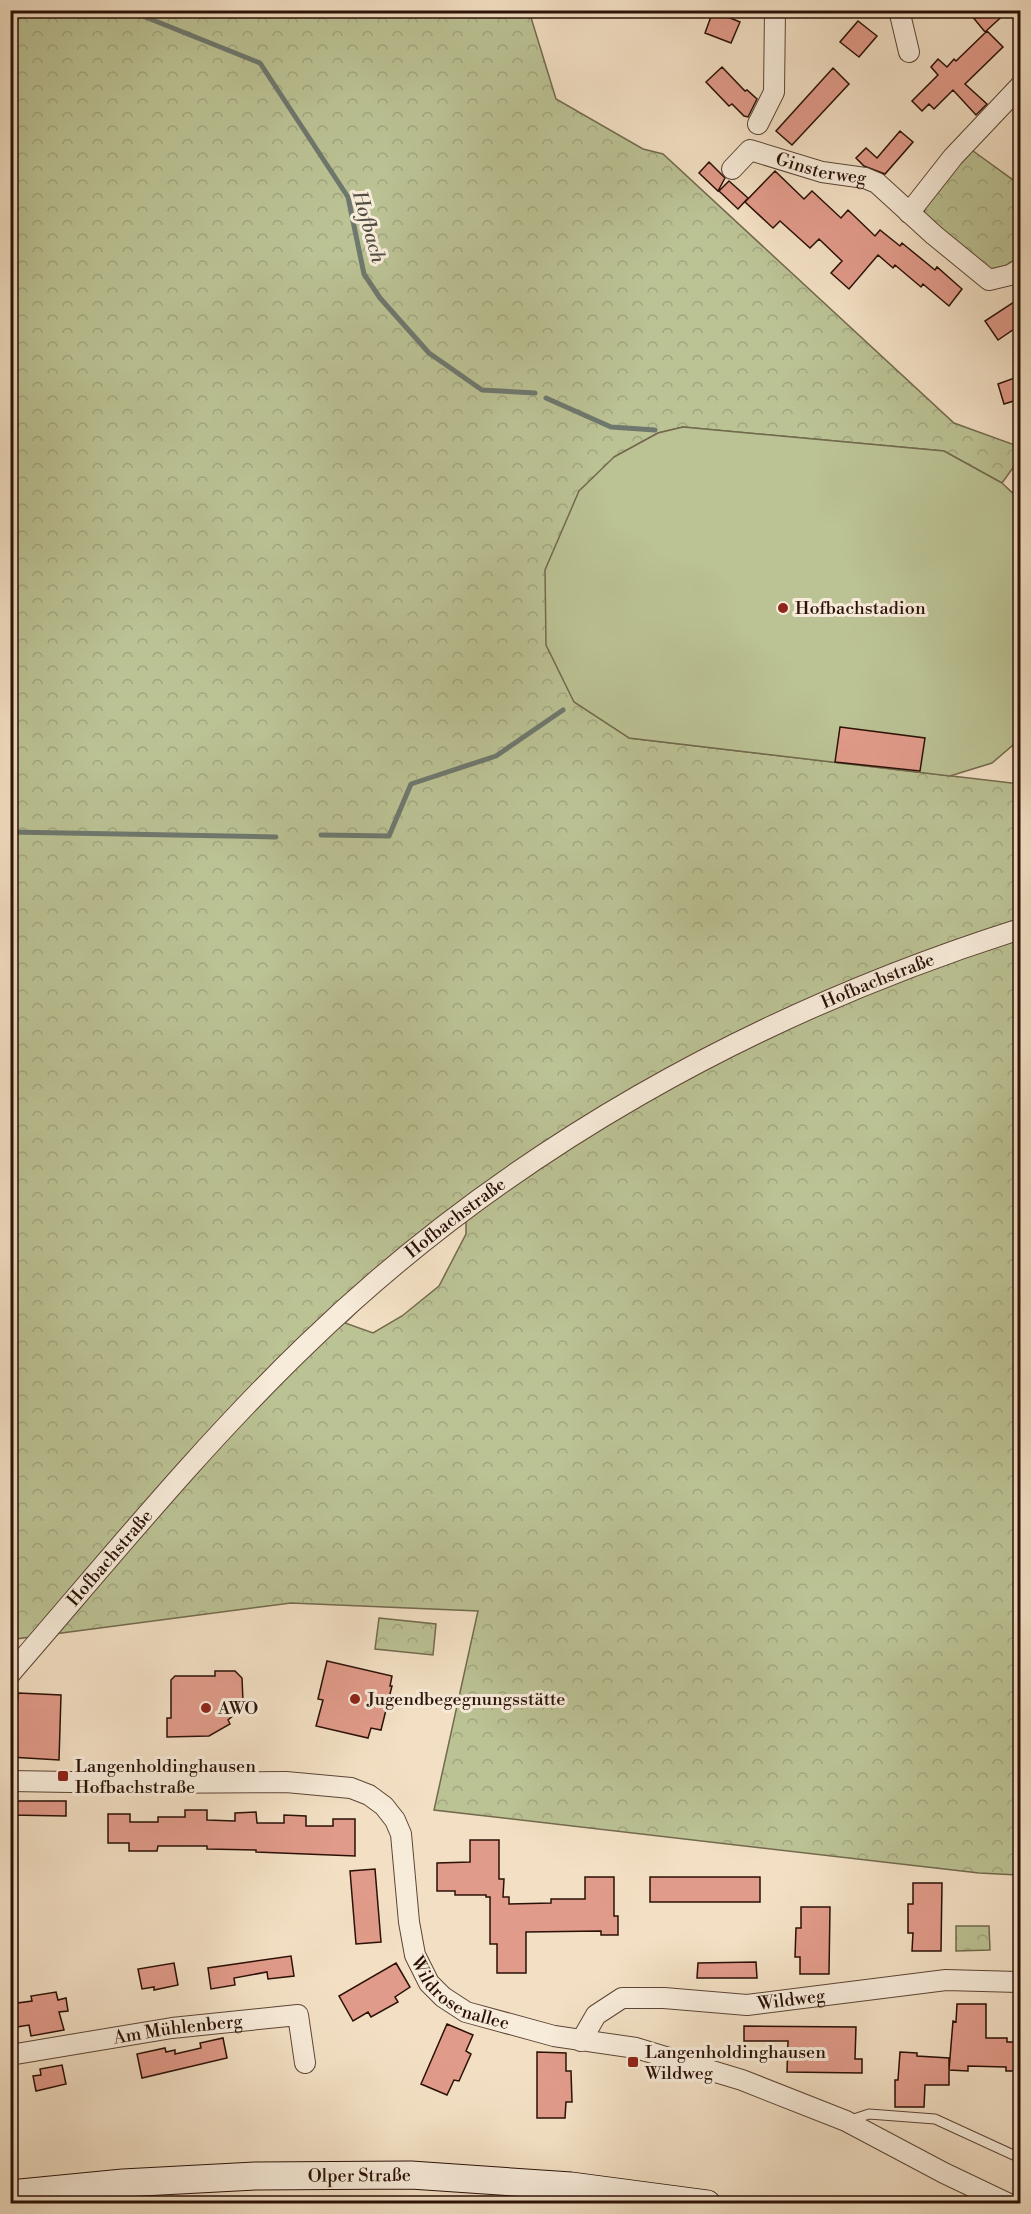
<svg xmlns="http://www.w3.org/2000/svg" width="1031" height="2214" font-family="'Libre Bodoni',serif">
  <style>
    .forest { fill: url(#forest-crowns); stroke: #736a4e; stroke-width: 1.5; fill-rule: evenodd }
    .garden { fill: #bbc294; stroke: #736a4e; stroke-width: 1.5 }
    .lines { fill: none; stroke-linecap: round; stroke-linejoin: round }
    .stream { stroke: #6e786e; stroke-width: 5 }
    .building { fill: #e19b8a; stroke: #2b1107; stroke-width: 1.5 }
    .lane-casing { stroke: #5d4536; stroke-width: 11 }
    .street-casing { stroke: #5d4536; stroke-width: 22 }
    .secondary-casing { stroke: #2b1107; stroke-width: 29 }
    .lane { stroke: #f7ebd9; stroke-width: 9 }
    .street { stroke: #f7ebd9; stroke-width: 20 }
    .secondary { stroke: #f7ebd9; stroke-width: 27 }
    .poi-dot { fill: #8f2418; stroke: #f7ebd9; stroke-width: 2 }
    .labels { text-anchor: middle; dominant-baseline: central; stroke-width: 6; stroke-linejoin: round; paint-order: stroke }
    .street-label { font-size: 18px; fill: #2b1107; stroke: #f7ebd9 }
    .poi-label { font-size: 18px; fill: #2b1107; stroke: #f7ebd9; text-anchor: start }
    .water-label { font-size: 20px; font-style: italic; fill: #524d43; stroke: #f7ebd9 }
  </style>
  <defs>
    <pattern id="forest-crowns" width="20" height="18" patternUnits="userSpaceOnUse" patternTransform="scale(1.5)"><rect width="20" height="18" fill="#bbc294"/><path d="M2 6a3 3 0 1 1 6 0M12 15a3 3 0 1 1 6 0" fill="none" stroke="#a1a67e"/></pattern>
  </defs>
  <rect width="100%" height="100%" fill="#f3e0c4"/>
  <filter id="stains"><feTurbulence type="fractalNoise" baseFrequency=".00333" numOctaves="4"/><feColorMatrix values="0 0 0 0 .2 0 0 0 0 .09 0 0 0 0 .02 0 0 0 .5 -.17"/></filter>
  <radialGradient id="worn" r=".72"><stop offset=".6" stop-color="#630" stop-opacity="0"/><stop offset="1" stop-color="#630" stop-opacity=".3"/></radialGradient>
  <path class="forest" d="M11 11H529L556 99 643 149 663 154 954 423 1020 447V458L1002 483 944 451 683 427 658 433 614 457 629 738 1020 784V1875L979 1873 434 1810 478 1611 291 1603 16 1639 11 1644ZM466 1220V1234L439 1286 402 1316 373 1333 345 1323 386 1283Z
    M969 148 1020 185V257L1006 266 986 270 924 217 926 197Z
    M379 1618 436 1624 433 1655 375 1649Z
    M956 1926H989L990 1950 956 1951Z"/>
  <path class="garden" d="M683 427 944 451 1002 483 1020 500V739L992 763 950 776 629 738 574 702 546 645 545 570 579 491 614 457 658 433Z"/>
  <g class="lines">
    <path class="stream" d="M128 10 260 63 348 197 364 274 380 298 429 353 482 390 535 393
      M546 398 611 427 655 430
      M10 832 276 837
      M321 835 389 836 411 784 496 756 563 710"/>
  </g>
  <path class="building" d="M967 10H1009L985 32Z
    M713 11 740 22 731 43 705 33Z
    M858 21 877 36 859 57 840 42Z
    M987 31 1003 47 965 84 987 104 976 115 953 90 934 109 929 104 922 111 912 101 938 75 931 67 938 59 947 67 954 59 956 61Z
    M722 67 745 91 747 90 757 99 748 117 744 116 732 104 729 106 706 82Z
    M833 68 849 84 792 145 776 131Z
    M900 131 913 142 885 174 864 166 856 158 866 148 877 158Z
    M709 162 725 178 718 191 699 173Z
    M775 171 804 199 812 191 841 218 848 210 875 236 880 230 900 246 902 243 935 270 937 267 962 289 949 306 923 284 921 287 895 265 893 268 878 255 849 289 831 273 842 261 819 239 810 248 780 221 773 228 745 202Z
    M729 181 748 198 738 209 719 191Z
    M1020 298V325L998 340 985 321Z
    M1020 376V399L1004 404 998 384Z
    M840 727 925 738 920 771 835 762Z
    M327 1661 392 1676 390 1686H392L381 1730 371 1728 368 1738 316 1726 323 1700 318 1699Z
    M215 1671H235L242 1678 243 1701 239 1702 236 1713 228 1720 230 1724 209 1736 167 1737V1718H171V1680L175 1676H215Z
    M18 1693 61 1695 59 1760 10 1757V1727H16Z
    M10 1801H66V1816L10 1815Z
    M185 1810H207V1820L235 1821V1813L256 1812 257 1823H284V1815L306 1816V1826H333V1819H355V1856L256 1852V1850L207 1849V1846H158L157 1851H129V1843H108V1814H130V1822H158V1817H185Z
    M470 1840H499V1879H504L503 1897H509V1904L551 1903V1899H585V1877H614V1916H618V1935H601V1931L526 1932V1973H497V1944H490V1897H486V1895H455V1891H437V1863L470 1862Z
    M375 1869 381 1942 356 1944 350 1871Z
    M650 1877H760V1902H650Z
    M913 1883H942L941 1951H912L913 1933H908V1904H913Z
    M801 1907H830L829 1974H800V1957H795L796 1928H801Z
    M291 1956 294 1976 268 1979 267 1972 234 1978 235 1985 211 1989 208 1968Z
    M756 1962 757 1978H697L698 1963Z
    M174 1963 178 1985 154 1990V1987L142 1989 138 1969Z
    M396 1963 410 1987 395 1997 398 2002 371 2017 368 2012 353 2021 339 1996Z
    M56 1992 58 2000 66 1998 68 2011 59 2012 64 2030 31 2036 29 2025 10 2028V2004L32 2001 31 1996Z
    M957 2004H986V2038H1007V2042H1020V2071H1006V2067L968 2066V2071L949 2070 953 2021 956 2022Z
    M447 2024 473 2035 466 2051 471 2054 459 2081 454 2080 447 2095 421 2084Z
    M744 2026 856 2027 855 2059H862V2073L787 2072 788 2041H744Z
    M223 2038 227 2058 142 2078 137 2054 165 2048 166 2052 175 2050V2054L201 2048 200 2043Z
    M537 2052 566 2053V2071H571L572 2102H566L565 2118H537Z
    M900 2052 917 2053V2056L949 2058V2085H925L924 2107H895V2080H898Z
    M62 2065 66 2084 36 2091 33 2076 41 2075 40 2069Z"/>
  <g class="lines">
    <defs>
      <path id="lane" d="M848 2121 869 2114 935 2119 1020 2158"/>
      <g id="street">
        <path d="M899 10 909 52"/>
        <path d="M758 124 774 92 775 10"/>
        <path id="s1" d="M732 169 750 150 822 172 865 178 877 183 934 235 989 280 1010 275 1020 269"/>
        <path d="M909 213 953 157 1020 86"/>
        <path id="s2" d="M10 1674C107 1562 200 1447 306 1345 507 1150 755 1013 1020 929"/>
        <path id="s3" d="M10 1781 131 1783 286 1782 351 1788 369 1795 384 1806 395 1820 401 1834 409 1922 415 1955 429 1983 443 1997 466 2012 554 2036 636 2048 742 2080 846 2121 944 2173 1009 2204"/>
        <path id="s4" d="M581 2041 596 2015 622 1998H664L747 2005 946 1980 1020 1982"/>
        <path id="s5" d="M10 2055 172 2028 298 2015 305 2063"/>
      </g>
      <g id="secondary">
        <path id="s6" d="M10 2194 123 2183 255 2176 411 2175 571 2186 707 2204"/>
      </g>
    </defs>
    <use href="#lane" class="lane-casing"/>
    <use href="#street" class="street-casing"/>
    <use href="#secondary" class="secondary-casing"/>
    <use href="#lane" class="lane"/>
    <use href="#street" class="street"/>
    <use href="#secondary" class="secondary"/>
  </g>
  <g class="poi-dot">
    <circle cx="783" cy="608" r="6"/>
    <circle cx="355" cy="1699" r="6"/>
    <circle cx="206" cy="1708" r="6"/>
    <rect x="57" y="1770" width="12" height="12" rx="3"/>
    <rect x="627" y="2056" width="12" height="12" rx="3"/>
  </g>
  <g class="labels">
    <g class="street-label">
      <text stroke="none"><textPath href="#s1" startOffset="100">Ginsterweg</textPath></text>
      <text stroke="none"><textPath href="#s2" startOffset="1125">Hofbachstraße</textPath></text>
      <text stroke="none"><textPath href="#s2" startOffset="639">Hofbachstraße</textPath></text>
      <text stroke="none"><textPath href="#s2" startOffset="153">Hofbachstraße</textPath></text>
      <text stroke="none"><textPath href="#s3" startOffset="597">Wildrosenallee</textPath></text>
      <text stroke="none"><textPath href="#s4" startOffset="231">Wildweg</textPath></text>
      <text stroke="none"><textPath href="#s5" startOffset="170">Am Mühlenberg</textPath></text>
      <text stroke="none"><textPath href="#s6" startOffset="350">Olper Straße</textPath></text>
    </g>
    <g class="poi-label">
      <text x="795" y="608">Hofbachstadion</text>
      <text x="367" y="1699">Jugendbegegnungsstätte</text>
      <text x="218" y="1708">AWO</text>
      <text x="75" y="1766">Langenholdinghausen<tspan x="75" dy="21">Hofbachstraße</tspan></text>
      <text x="645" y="2052">Langenholdinghausen<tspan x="645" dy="21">Wildweg</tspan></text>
    </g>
    <g class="water-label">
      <text transform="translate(368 227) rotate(74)">Hofbach</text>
    </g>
  </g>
  <rect width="1031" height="2214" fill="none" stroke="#f3e0c4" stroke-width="36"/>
  <rect x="12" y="12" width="1007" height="2190" fill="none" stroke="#2b1107" stroke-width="3"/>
  <rect x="18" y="18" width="995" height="2178" fill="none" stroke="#2b1107" stroke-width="1.5"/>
  <rect width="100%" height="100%" filter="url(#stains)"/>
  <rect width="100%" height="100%" fill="url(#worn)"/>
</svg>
